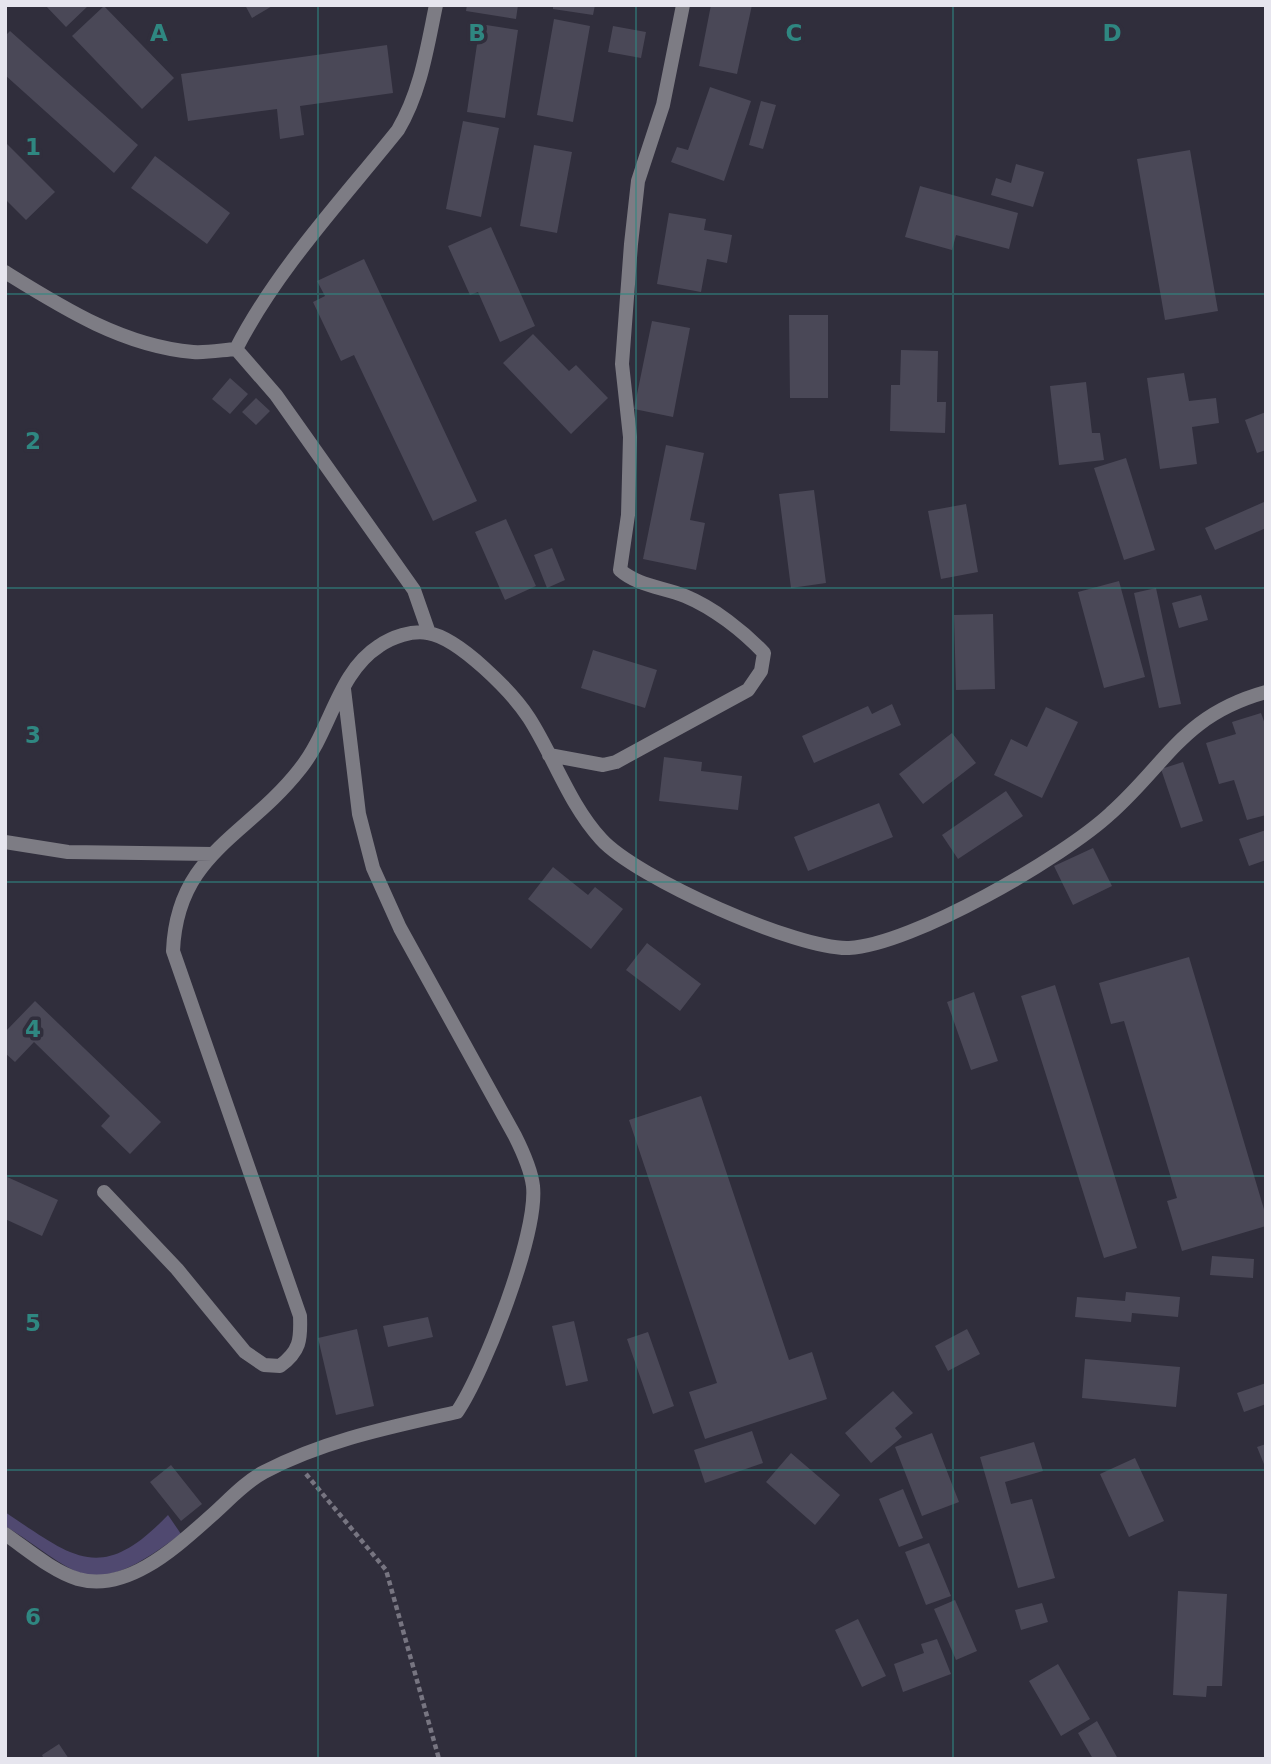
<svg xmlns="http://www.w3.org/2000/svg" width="1271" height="1764" font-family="'DejaVu Sans',sans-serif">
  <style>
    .green { fill: #504970 }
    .building { fill: #4a4857 }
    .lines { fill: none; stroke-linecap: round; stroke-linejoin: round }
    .path { stroke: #777581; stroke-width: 4.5; stroke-dasharray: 5 3.5; stroke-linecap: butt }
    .street { stroke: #7d7c84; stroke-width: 14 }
    .grid { fill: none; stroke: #2f8781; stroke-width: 2; stroke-opacity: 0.55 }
    .grid-label { font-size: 23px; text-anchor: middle; font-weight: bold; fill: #2f8781; stroke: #302e3c; stroke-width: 7; stroke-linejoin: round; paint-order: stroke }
  </style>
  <rect width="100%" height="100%" fill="#302e3c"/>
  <path class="green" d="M5 1512C74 1558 101 1585 168 1515L181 1534C154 1553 111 1588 75 1571 51 1559 29 1540 5 1526Z"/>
  <path class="building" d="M45 5H89L66 27Z
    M245 5H274L252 18Z
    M467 5H518L516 19 466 11Z
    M553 5H595L593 15 553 9Z
    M711 5H752L737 74 699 66Z
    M104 6 174 78 142 109 72 36Z
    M554 19 590 26 573 122 537 115Z
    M480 24 518 30 505 118 467 112Z
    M613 26 646 32 641 58 608 52Z
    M10 31 138 145 114 173 5 75V36Z
    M387 45 393 93 300 106 304 135 280 139 277 109 188 121 181 74Z
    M710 87 751 101 724 181 671 162 677 147 688 150Z
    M761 101 776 105 763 149 749 145Z
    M463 121 499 128 481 217 446 209Z
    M5 142 55 192 26 220 5 199Z
    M534 145 572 152 557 233 520 226Z
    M1190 150 1218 311 1165 320 1137 159Z
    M155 156 230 213 207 244 131 188Z
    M1016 164 1044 172 1033 207 991 195 996 178 1011 183Z
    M920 186 1018 213 1009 249 956 235 952 250 905 237Z
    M669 213 706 219 704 230 732 235 727 263 707 259 701 292 657 284Z
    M491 227 535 326 500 342 478 292 470 295 448 246Z
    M364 259 477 501 433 521 354 355 341 361 313 302 325 296 317 281Z
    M789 315H828V398H790Z
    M652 321 690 328 673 417 634 409Z
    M533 334 569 371 576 365 608 398 571 434 503 363Z
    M901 350 938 351 937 402H946L945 433 890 431 891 385H900Z
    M1184 373 1189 401 1216 398 1219 423 1192 427 1197 464 1160 469 1147 378Z
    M230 378 248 394 230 414 212 399Z
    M1086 382 1092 433H1100L1104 460 1059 465 1050 386Z
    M256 398 270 411 256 425 242 412Z
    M1266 412V450L1257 453 1245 420Z
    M666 445 704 453 690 520 705 523 696 570 643 559Z
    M1126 458 1155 550 1124 560 1094 468Z
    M814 490 826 583 791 588 779 494Z
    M1264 502 1266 528 1215 550 1205 528Z
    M966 504 978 572 941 579 928 511Z
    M506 519 536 586 505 600 475 532Z
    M552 548 565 580 547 588 534 555Z
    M1119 581 1145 677 1104 688 1078 592Z
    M1156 588 1181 704 1159 708 1134 593Z
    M1201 595 1208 620 1179 628 1172 603Z
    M993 614 995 689 956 690 954 615Z
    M593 650 657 670 645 708 581 688Z
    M892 704 901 725 814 763 802 736 868 706 872 714Z
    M1046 707 1078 722 1042 798 994 775 1011 739 1027 747Z
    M1261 713 1266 727V815L1247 820 1234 780 1219 784 1206 743 1236 734 1232 722Z
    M952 733 976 763 923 804 899 774Z
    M664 757 702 762 701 771 742 776 738 810 659 801Z
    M1183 762 1203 821 1181 828 1161 769Z
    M1006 791 1023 816 958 859 942 835Z
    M879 803 893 837 808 871 794 837Z
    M1266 830V860L1249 866 1239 839Z
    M1093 848 1112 886 1073 905 1054 866Z
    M553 867 588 895 595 887 623 909 591 949 528 899Z
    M647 943 701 984 680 1011 626 970Z
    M1189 957 1266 1216V1226L1182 1251 1167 1201 1177 1198 1124 1021 1111 1024 1099 983Z
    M1055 985 1137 1248 1104 1258 1021 996Z
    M974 992 998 1061 971 1070 947 1002Z
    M35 1001 161 1122 130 1154 101 1126 110 1116 34 1042 15 1062 5 1053V1032Z
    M701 1096 789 1360 812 1352 827 1399 705 1439 689 1392 717 1383 629 1120Z
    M5 1176 58 1200 42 1236 5 1219Z
    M1212 1256 1254 1259 1253 1278 1210 1275Z
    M1126 1292 1180 1297 1178 1317 1132 1313 1131 1322 1075 1317 1077 1297 1125 1301Z
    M428 1317 433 1337 388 1347 383 1326Z
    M574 1321 588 1381 566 1386 552 1326Z
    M357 1329 374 1406 336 1415 318 1338Z
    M967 1329 980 1354 948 1371 935 1346Z
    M648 1332 674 1406 653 1414 627 1339Z
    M1085 1359 1180 1367 1176 1407 1082 1398Z
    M1266 1383V1404L1244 1412 1237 1393Z
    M893 1391 913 1413 895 1428 902 1437 871 1463 845 1433Z
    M752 1431 763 1463 705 1483 694 1450Z
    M932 1433 959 1502 922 1516 895 1447Z
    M1034 1442 1043 1471 1005 1482 1011 1504 1032 1499 1055 1578 1018 1588 980 1457Z
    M1266 1444V1469L1257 1447Z
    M791 1453 840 1495 815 1525 766 1482Z
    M1135 1458 1164 1521 1129 1537 1100 1474Z
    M171 1465 202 1504 181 1521 150 1482Z
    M903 1489 923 1538 899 1547 879 1499Z
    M929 1543 951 1596 926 1605 905 1552Z
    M1178 1591 1227 1594 1222 1686H1207L1206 1697 1173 1695Z
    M955 1600 977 1651 956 1660 934 1609Z
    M1042 1603 1048 1622 1021 1630 1015 1610Z
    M858 1619 886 1676 862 1687 835 1630Z
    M937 1639 951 1674 903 1692 894 1664 924 1653 921 1644Z
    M1058 1664 1090 1719 1061 1736 1029 1681Z
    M1097 1721 1118 1759H1093L1078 1733Z
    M59 1744 69 1759H44L42 1755Z"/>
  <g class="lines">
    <path class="path" d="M306 1474 386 1570 439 1759"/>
    <path class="street" d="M5 272C63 308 123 346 193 352 207 353 222 350 236 349L276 395 414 590 429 633
      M236 349C277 269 342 200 398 130 421 91 427 48 436 5
      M549 755 603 765 616 762 748 690 761 671 764 653C743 631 714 608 685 596 663 587 638 586 620 570L628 515 630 437 622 364 631 244 638 181 663 105 683 5
      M5 842 68 852 213 854
      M104 1192 177 1269 245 1352 264 1365 280 1366C300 1351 301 1340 300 1316L173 951C177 853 247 837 300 769 331 731 337 673 379 646 392 637 412 630 428 633 459 638 512 692 529 718 554 757 569 804 601 839 636 878 798 950 849 948 912 945 1064 857 1111 813 1168 762 1183 715 1266 692
      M5 1534C27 1549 52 1571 78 1579 128 1593 177 1546 211 1516 228 1501 245 1482 264 1472 325 1440 391 1427 457 1412 484 1372 538 1234 533 1186 531 1169 523 1152 515 1136L400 928 373 868 359 814 344 689"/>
  </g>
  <path class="grid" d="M318 5V1759M636 5V1759M953 5V1759M5 294H1266M5 588H1266M5 882H1266M5 1176H1266M5 1470H1266"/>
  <g class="grid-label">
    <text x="159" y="41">A</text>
    <text x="477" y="41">B</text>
    <text x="794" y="41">C</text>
    <text x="1112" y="41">D</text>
    <text x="33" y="155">1</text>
    <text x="33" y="449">2</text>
    <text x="33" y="743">3</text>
    <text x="33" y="1037">4</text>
    <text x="33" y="1331">5</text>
    <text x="33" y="1625">6</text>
  </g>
  <rect width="1271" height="1764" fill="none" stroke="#e6e5ee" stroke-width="14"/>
</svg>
